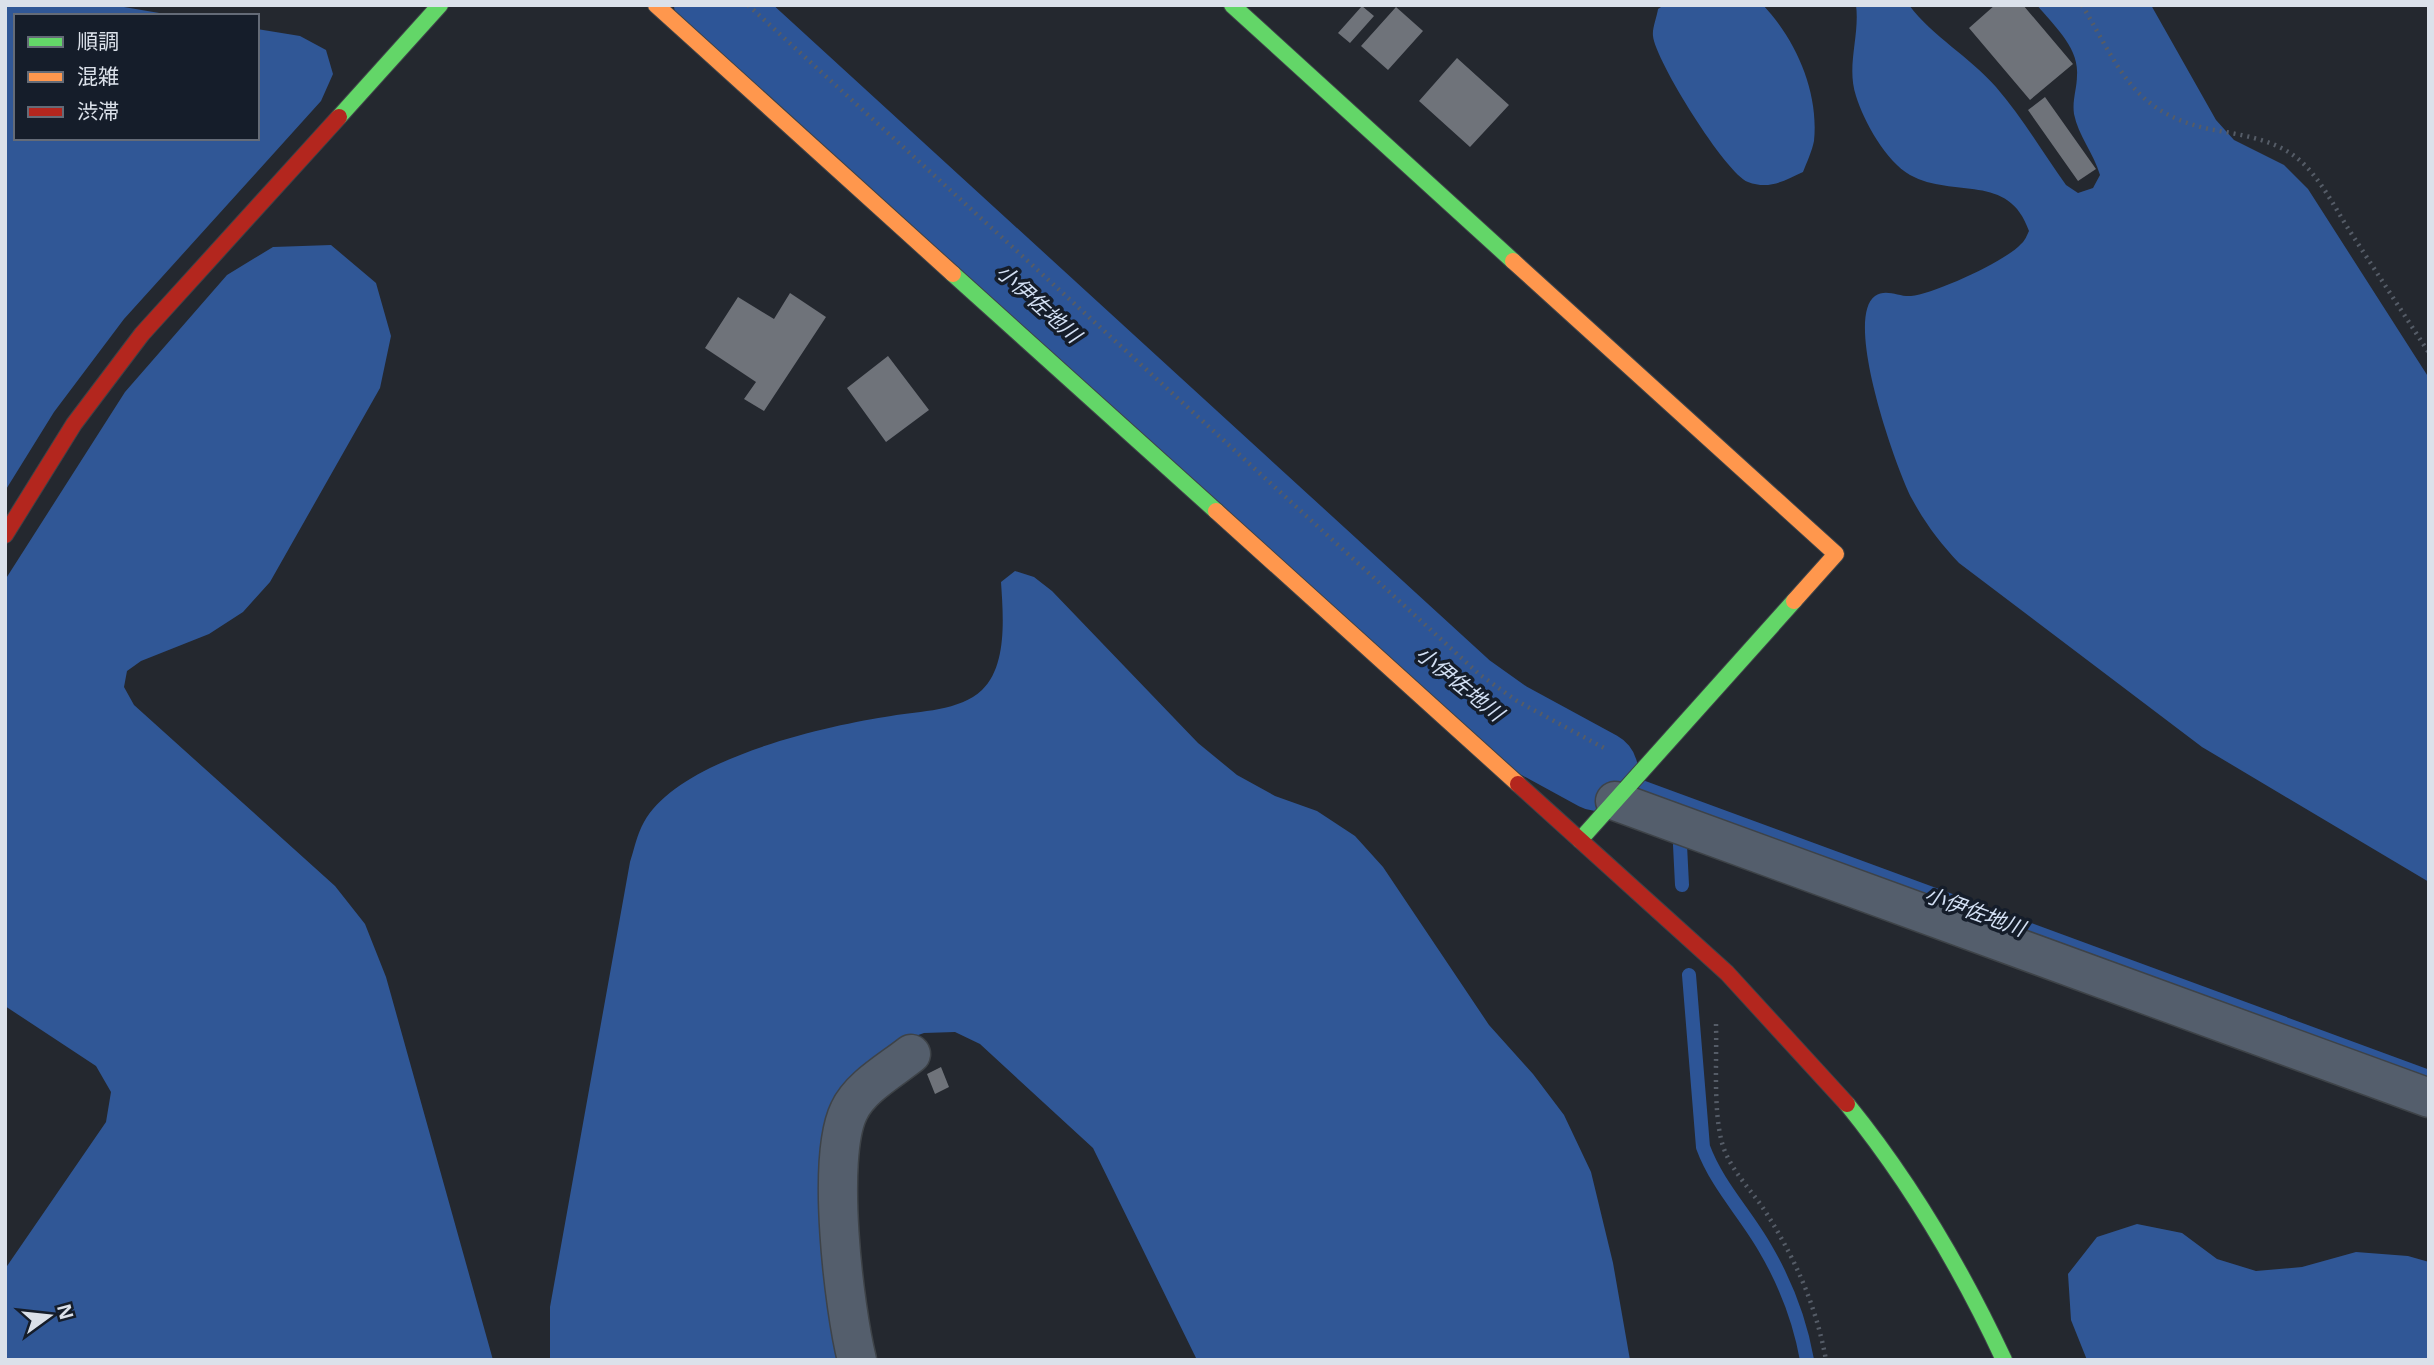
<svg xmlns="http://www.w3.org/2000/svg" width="2434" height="1365" font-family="'Noto Sans','Noto Sans JP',sans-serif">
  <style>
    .forest { fill: #305796 }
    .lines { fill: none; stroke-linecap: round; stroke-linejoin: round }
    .stream { stroke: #2d5597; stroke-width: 14 }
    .river { stroke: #2d5597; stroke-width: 80 }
    .building { fill: #6f737a }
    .street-casing { stroke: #3e4348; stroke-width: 41 }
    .fast-casing { stroke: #3e4348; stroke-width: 18 }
    .slow-casing { stroke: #3e4348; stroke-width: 18 }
    .jam-casing { stroke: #3e4348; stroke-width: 18 }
    .path { stroke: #555c67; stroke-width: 4.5; stroke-dasharray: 2 5; stroke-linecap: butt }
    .street { stroke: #545e6c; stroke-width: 38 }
    .fast { stroke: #63d668; stroke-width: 16 }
    .slow { stroke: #ff974d; stroke-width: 16 }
    .jam { stroke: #b3261e; stroke-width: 16 }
    .labels { text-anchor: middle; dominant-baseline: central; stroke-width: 7; stroke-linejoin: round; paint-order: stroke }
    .water-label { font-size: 21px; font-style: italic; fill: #d3e0f4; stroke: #151d2a }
  </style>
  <rect width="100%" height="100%" fill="#24282f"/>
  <path class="forest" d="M5 5H112L177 16H16V138H257V29L300 36 326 50 333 74 321 101 124 319 54 412 5 491Z
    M1664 5H1763C1796 40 1819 92 1814 141 1812 151 1807 162 1803 172 1784 181 1769 190 1748 182 1726 174 1655 60 1653 36 1652 28 1657 17 1658 9Z
    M1856 5H1909C1932 36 1970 57 1996 87 2022 117 2043 153 2066 185L2078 193 2093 188 2100 175C2094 154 2078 135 2074 114 2072 100 2077 89 2077 75 2079 47 2053 25 2037 5H2151L2216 120 2234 140 2284 165 2308 189 2429 378V882L2202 747 1959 563C1940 543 1925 523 1912 499 1896 468 1843 319 1875 296 1886 288 1899 297 1911 296 1934 294 2006 261 2021 244 2025 241 2027 235 2029 231 2009 172 1954 199 1910 175 1886 161 1864 122 1856 96 1846 66 1860 36 1856 5Z
    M331 245 376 283 391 336 380 388 270 582 243 612 209 634 141 661 127 671 124 687 134 705 335 886 365 924 386 977 493 1360H5V1269L106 1122 111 1092 96 1066 5 1006V580L125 392 227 275 273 247Z
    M1015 571 1034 577 1052 591 1198 743 1237 775 1275 796 1317 811 1355 836 1383 867 1489 1025 1533 1074 1564 1115 1591 1172 1613 1263 1630 1360H1197L1093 1148 980 1044 955 1032 924 1033 901 1041 856 1076 840 1360H550V1307L630 862C634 850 637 834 644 822 679 759 824 726 891 716 920 711 960 711 982 690 1008 665 1003 614 1001 582Z
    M2137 1224 2182 1233 2217 1259 2256 1271 2302 1267 2356 1252 2408 1256 2429 1262V1360H2087L2071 1320 2068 1274 2097 1237Z"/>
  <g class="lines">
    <path class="stream" d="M1598 771 2429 1077
      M1680 845 1682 885
      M1689 975 1703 1147C1717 1185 1745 1213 1765 1248 1785 1282 1800 1321 1807 1360"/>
    <path class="river" d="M714 5 1465 692 1506 721 1598 771"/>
  </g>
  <path class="building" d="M1995 5H2023L2073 64 2030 100 1969 28Z
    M1362 6 1374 16 1350 43 1338 33Z
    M1396 7 1423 31 1388 70 1361 46Z
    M1457 58 1509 105 1470 147 1419 101Z
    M2045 97 2096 169 2078 181 2028 110Z
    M790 293 826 317 764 411 744 399 756 382 705 348 738 297 774 319Z
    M888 356 929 410 886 442 847 388Z
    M941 1067 949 1087 935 1094 927 1074Z"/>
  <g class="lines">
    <defs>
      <path id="street" d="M1615 801 2429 1098
        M857 1360C844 1308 826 1158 849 1111 860 1087 891 1070 911 1054"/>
      <path id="fast" d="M1232 5 1513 261
        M339 117 440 5
        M953 274 1216 511
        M1580 840 1794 601
        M1847 1104C1911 1183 1961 1268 2004 1360"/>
      <path id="slow" d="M656 5 953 274
        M1513 261 1836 554 1794 601
        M1216 511 1518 784"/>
      <path id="jam" d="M5 535 74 424 142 334 339 117
        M1518 784 1727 973 1847 1104"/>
    </defs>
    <use href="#street" class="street-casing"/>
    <use href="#fast" class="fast-casing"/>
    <use href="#slow" class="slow-casing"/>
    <use href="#jam" class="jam-casing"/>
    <path class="path" d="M748 5 1479 674 1517 701 1606 749
      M2082 5C2119 67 2132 112 2209 129 2236 134 2267 138 2290 153 2317 170 2334 207 2351 233 2377 273 2403 313 2429 353
      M1716 1024C1717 1060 1713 1109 1722 1143 1730 1170 1750 1188 1765 1211 1795 1258 1816 1305 1826 1360"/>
    <use href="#street" class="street"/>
    <use href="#fast" class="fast"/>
    <use href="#slow" class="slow"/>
    <use href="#jam" class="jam"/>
  </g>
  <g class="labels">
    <g class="water-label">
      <text transform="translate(1039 303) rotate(42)">小伊佐地川</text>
      <text transform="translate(1460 683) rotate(39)">小伊佐地川</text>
      <text transform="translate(1975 911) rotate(20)">小伊佐地川</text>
    </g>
  </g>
  <rect width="2434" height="1365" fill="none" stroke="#dbe1ea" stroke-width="14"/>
  <rect x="14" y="14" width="245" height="126" fill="#151d2a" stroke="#646b77" stroke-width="2"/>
  <rect x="28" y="37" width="35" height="10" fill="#63d668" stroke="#646b77" stroke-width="2"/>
  <text x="77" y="49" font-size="21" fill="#dbe1ea">順調</text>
  <rect x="28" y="72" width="35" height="10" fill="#ff974d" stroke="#646b77" stroke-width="2"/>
  <text x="77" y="84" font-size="21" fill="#dbe1ea">混雑</text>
  <rect x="28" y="107" width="35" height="10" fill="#b3261e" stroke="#646b77" stroke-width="2"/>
  <text x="77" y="119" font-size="21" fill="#dbe1ea">渋滞</text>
  <g transform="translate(49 1316) rotate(75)" stroke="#151d2a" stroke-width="5" paint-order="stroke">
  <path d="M0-5L12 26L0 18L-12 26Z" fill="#dbe1ea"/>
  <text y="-10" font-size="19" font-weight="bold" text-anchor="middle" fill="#dbe1ea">N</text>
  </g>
</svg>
